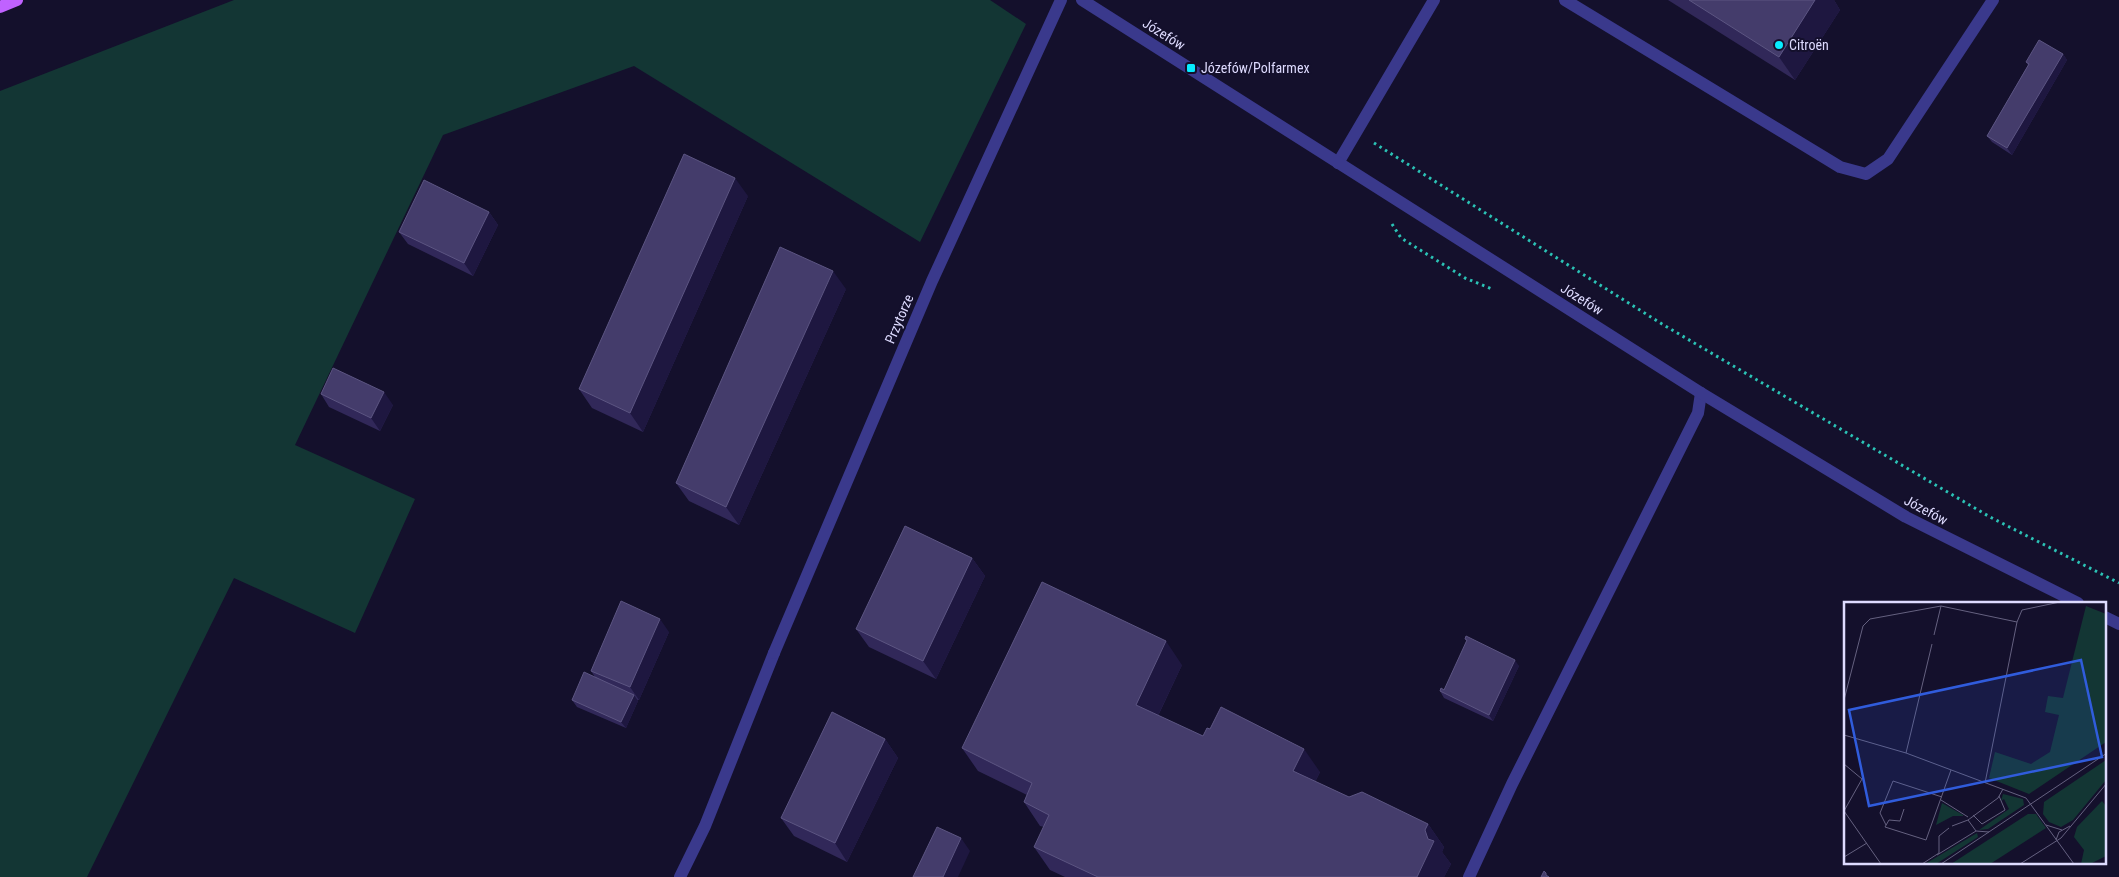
<svg xmlns="http://www.w3.org/2000/svg" width="2119" height="877" font-family="'Roboto Condensed',sans-serif">
  <style>
    .green { fill: #133634 }
    .lines { fill: none; stroke-linecap: round; stroke-linejoin: round }
    .path { stroke: #2bc2b5; stroke-width: 3; stroke-dasharray: 2.5 4; stroke-linecap: butt }
    .service { stroke: #3a398c; stroke-width: 12 }
    .minor { stroke: #3a398c; stroke-width: 12 }
    .primary { stroke: #c062ff; stroke-width: 12 }
    .wall { fill: #312859 }
    .shaded-wall { fill: #1e1740 }
    .building { fill: #443c6b; stroke: #5c5582 }
    .poi-dot { fill: #07ecff; stroke: #14102c; stroke-width: 2 }
    .labels { text-anchor: middle; dominant-baseline: central; stroke-width: 4; stroke-linejoin: round; paint-order: stroke }
    .street-label { font-size: 14px; fill: #dedbff; stroke: #14102c }
    .poi-label { font-size: 14px; fill: #dedbff; stroke: #14102c; text-anchor: start }
    .inset-road { fill: none; stroke: #656180; stroke-width: 1 }
    .view { fill: #305cdc; fill-opacity: 0.15; stroke: #305cdc; stroke-width: 2.5 }
    .inset-edge { fill: none; stroke: #dedbff; stroke-width: 2.5 }
  </style>
  <rect width="100%" height="100%" fill="#14102c"/>
  <path class="green" d="M234 0H990L1026 24 920 242 634 66 443 135 295 445 415 499 355 633 234 578 87 877H0V91Z"/>
  <g class="lines">
    <path class="path" d="M1374 143 1662 324 1990 517 2119 583
      M1392 224 1401 238 1465 278 1492 289"/>
    <path class="service" d="M1565 0 1840 167 1866 174 1888 159 1993 0
      M1338 163 1434 0
      M680 877 705 826 774 653
      M1469 877 1512 784 1698 413 1701 393"/>
    <path class="minor" d="M1082 0 1701 393 1906 517 2078 603
      M2105 617 2119 624
      M774 653 932 281 1061 0"/>
    <path class="primary" d="M0 7 17 0"/>
  </g>
  <path class="wall" d="M1668 0H1834L1840 10 1795 80Z
    M2063 54 2067 60 2012 155 1992 142 1987 136 2028 65 2026 62Z
    M748 196 643 432 592 408 579 389Z
    M489 212 498 225 473 276 408 244 399 232Z
    M846 289 739 525 689 501 676 483Z
    M321 394 393 405 380 431 329 407Z
    M972 558 985 576 936 679 869 647 856 629Z
    M669 632 639 700H637L638 701 626 728 577 707 572 700 595 677 591 671Z
    M1465 639 1519 666 1493 721 1444 698 1440 691 1444 690 1467 642Z
    M1182 665 1158 716 1203 736 1320 772 1315 782 1349 797 1428 824 1444 847 1442 852 1451 864 1444 877H1065L1050 870 1034 847 1044 827 1040 826 1024 802 1027 795 978 771 962 748Z
    M885 739 898 758 847 862 794 836 781 818Z"/>
  <path class="shaded-wall" d="M1815 0H1834L1840 10 1795 80 1779 57Z
    M2063 54 2067 60 2012 155 2007 148Z
    M735 178 748 196 643 432 630 413Z
    M489 212 498 225 473 276 464 263Z
    M833 271 846 289 739 525 726 507Z
    M384 392 393 405 380 431 371 418Z
    M972 558 985 576 936 679 923 661Z
    M660 619 669 632 639 700 630 687Z
    M1166 641 1182 665 1152 728 1136 705Z
    M1515 660 1519 666 1493 721 1489 715Z
    M634 695 638 701 626 728 621 722Z
    M885 739 898 758 847 862 835 843Z
    M1304 749 1320 772 1309 794 1293 771Z
    M1428 824 1444 847 1442 852 1451 864 1444 877H1417L1428 839 1425 830Z
    M961 838 970 851 958 877H943Z"/>
  <path class="building" d="M1689 0H1815L1779 57Z
    M2039 40 2063 54 2007 148 1987 136 2029 64 2026 62Z
    M684 154 735 178 630 413 579 389Z
    M424 180 489 212 464 263 399 232Z
    M780 247 833 271 726 507 676 483Z
    M333 368 384 392 371 418 321 394Z
    M905 526 972 558 923 661 856 629Z
    M1042 582 1166 641 1136 705 1203 736 1207 728 1210 729 1221 707 1304 749 1293 771 1349 797 1362 792 1428 824 1425 830 1428 839 1434 841 1417 877H1098L1034 847 1049 815 1024 802 1032 783 962 748Z
    M621 601 660 619 630 687 591 671Z
    M1466 636 1515 660 1489 715 1440 691 1441 688 1444 690 1467 640 1465 639Z
    M584 672 634 695 621 722 572 700Z
    M832 712 885 739 835 843 781 818Z
    M937 827 961 838 943 877H913Z
    M1544 871 1546 873V875L1549 877H1541Z"/>
  <g class="poi-dot">
    <circle cx="1779" cy="45" r="5"/>
    <rect x="1186" y="63" width="10" height="10" rx="2.5"/>
  </g>
  <g class="labels">
    <g class="street-label">
      <text transform="translate(1164 34) rotate(32)">Józefów</text>
      <text transform="translate(1582 299) rotate(32)">Józefów</text>
      <text transform="translate(899 319) rotate(-67)">Przytorze</text>
      <text transform="translate(1926 510) rotate(28)">Józefów</text>
    </g>
    <g class="poi-label">
      <text x="1789" y="45">Citroën</text>
      <text x="1201" y="68">Józefów/Polfarmex</text>
    </g>
  </g>
  <g transform="translate(1844 602)">
    <rect width="262" height="262" fill="#14102c"/>
    <path d="M242 4 262 12V140L185 192 145 176 151 150 187 162 206 150 215 113 201 110 204 94 219 96ZM262 158V178L229 218 217 225 205 220 199 212 200 200ZM159 192 179 197 180 203 144 227 135 228 165 207 160 197 157 199ZM258 199 262 204V254L246 262H237L240 248 230 235 233 225ZM98 201 119 213V214H109L92 223ZM184 212H192L202 226 146 262H107ZM133 231 134 235 92 262H81Z" fill="#133634"/>
    <path class="inset-road" d="M90 33 97 4M0 98 19 24 26 17 97 4 173 20 178 8 216 0M0 133 62 151 182 196 230 262M62 151 88 42M0 162 18 177 0 209M141 181 173 20M97 198 124 215M60 207 56 219 45 218 41 225 82 238 107 168M0 209 37 262M129 213 138 222 161 208 155 194M124 218 154 196 159 187M42 223 36 211 49 179 98 195M202 223 218 228M108 224 124 218 132 229 145 230M212 238 215 230 226 224M93 253 132 229M0 255 23 241M78 262 95 251V234L105 226M97 262 263 151M176 262 217 236 263 181"/>
    <path class="view" d="M237 58 258 155 25 204 5 108Z"/>
    <rect width="262" height="262" class="inset-edge"/>
  </g>
</svg>
